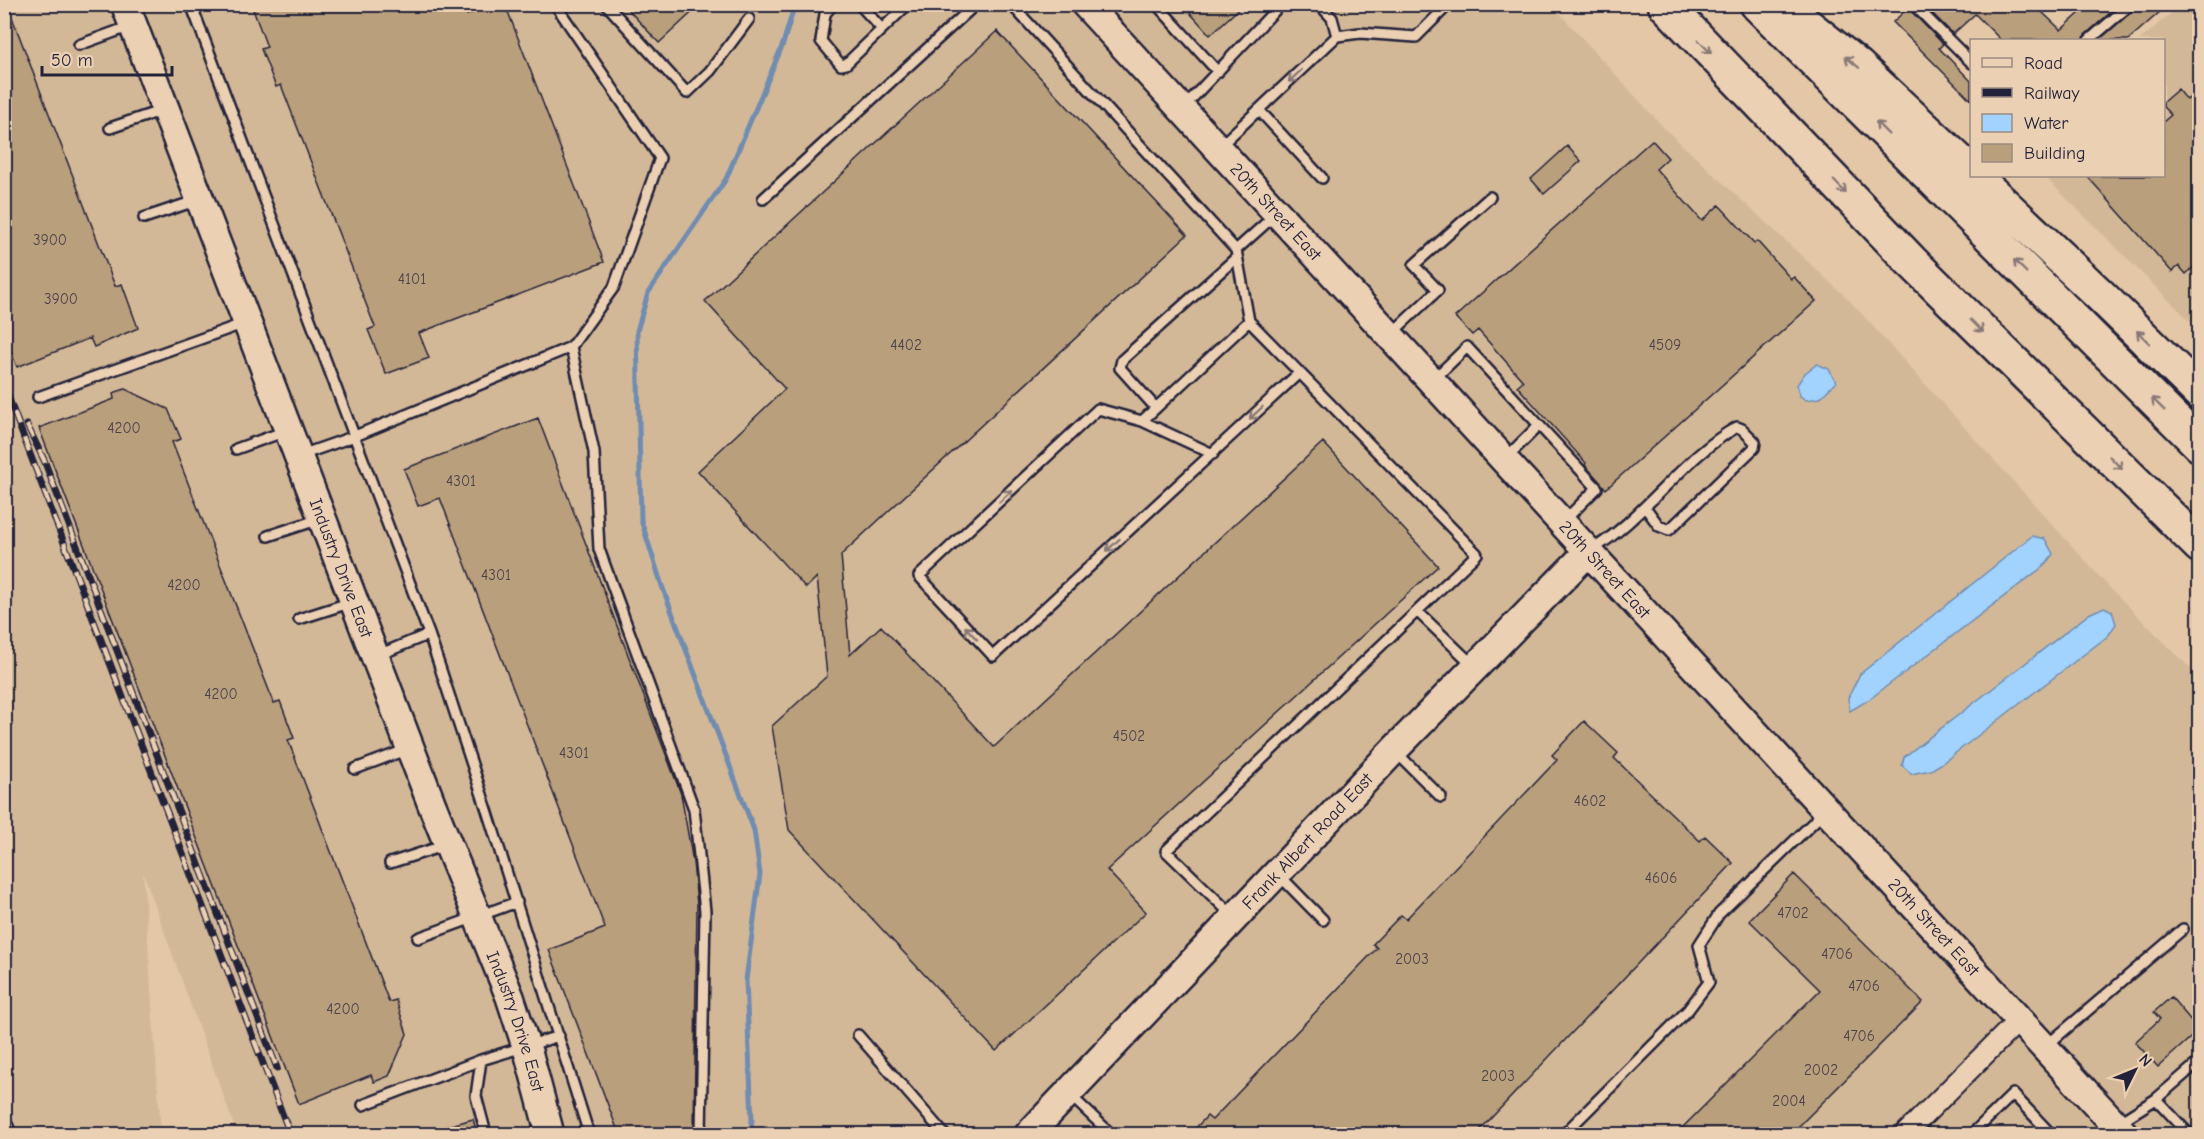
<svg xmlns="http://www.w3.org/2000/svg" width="2204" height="1139" font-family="'Comic Neue',sans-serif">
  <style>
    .built { fill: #d3b897 }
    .water { fill: #a2d2fe; stroke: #6f8cb0; stroke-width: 1.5 }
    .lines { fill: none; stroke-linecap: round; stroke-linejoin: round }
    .stream { stroke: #6f8cb0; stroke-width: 5 }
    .building { fill: #ba9f7c; stroke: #22223b; stroke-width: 1.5 }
    .lane-casing { stroke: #22223b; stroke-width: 14 }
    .street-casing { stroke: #22223b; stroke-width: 24 }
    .secondary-casing { stroke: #22223b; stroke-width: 32 }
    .highway-casing { stroke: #22223b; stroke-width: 38 }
    .lane { stroke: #ecd0b3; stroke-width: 9 }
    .street { stroke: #ecd0b3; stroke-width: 20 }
    .secondary { stroke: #ecd0b3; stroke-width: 27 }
    .highway { stroke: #ecd0b3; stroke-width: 33 }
    .rail-casing { stroke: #22223b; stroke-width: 7 }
    .rail { stroke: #ecd0b3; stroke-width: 4.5; stroke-dasharray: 14; stroke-linecap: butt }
    .oneway { stroke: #877977 }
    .labels { text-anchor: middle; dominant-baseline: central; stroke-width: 4.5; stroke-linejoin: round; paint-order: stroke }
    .number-label { font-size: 15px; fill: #48414b }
    .street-label { font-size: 18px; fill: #22223b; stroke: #ecd0b3 }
  </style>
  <rect width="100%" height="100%" fill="#e4c7a6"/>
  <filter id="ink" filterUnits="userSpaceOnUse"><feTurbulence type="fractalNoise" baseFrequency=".0167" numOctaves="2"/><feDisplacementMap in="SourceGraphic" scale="12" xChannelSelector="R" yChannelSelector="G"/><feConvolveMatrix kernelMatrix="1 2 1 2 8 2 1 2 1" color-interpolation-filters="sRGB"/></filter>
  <g filter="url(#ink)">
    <path class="built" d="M5 5H1552L1665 129 1848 299 2109 587 2199 677V1134H237L143 872 161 1134H5Z
      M2180 5H2199V330L2044 176H2164V40H2140Z"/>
    <path class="water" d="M1817 364 1829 369 1836 382 1820 398 1806 400 1800 396 1797 385 1805 373Z
      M2032 536 2045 539 2053 554 2044 566 1870 699 1850 711 1848 698 1860 674Z
      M2104 607 2112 611 2116 624 2108 636 1941 764 1931 770 1911 774 1902 765 1904 757 2089 614Z"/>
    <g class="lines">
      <path class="stream" d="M750 1134 752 1120 746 980 760 874 754 830 662 586 641 520 637 331 648 293 726 179 783 44 795 4"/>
    </g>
    <path class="building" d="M4 4H7L115 286 122 284 138 328 94 347 90 338 17 367 4 334Z
      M251 4H463L467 15 493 4H505L604 262 419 333 429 358 386 374 368 330 375 327 281 85 276 87 261 49 267 47Z
      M623 4H701L659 43Z
      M1182 4H1244L1210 35Z
      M1923 4H2050L2042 12 2061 30 2090 4H2120L2085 35 2082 40H2001L1975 14 1953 34Z
      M2138 4H2169L2128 40H2099L2135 9Z
      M1908 8 1943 44 1939 48 1971 81V100L1893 22Z
      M997 31 1187 235 841 555 850 655 881 626 994 747 1323 442 1438 566 1107 870 1146 912 996 1051 789 830 772 726 827 676 817 577 806 588 698 471 785 389 705 301Z
      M2178 89 2187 100 2199 89V244L2194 249 2199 256V262L2186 274 2179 266 2172 272 2087 176H2163V122L2171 115 2163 107V102Z
      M1652 140 1668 158 1656 169 1702 221 1719 205 1754 243 1757 241 1791 279 1794 277 1816 301 1606 489 1585 465 1586 463 1517 386 1523 381 1478 330 1472 335 1455 317Z
      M1567 146 1581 161 1544 194 1531 179Z
      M125 389 168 409 181 439 172 442 274 703 280 701 294 738 288 740 389 1002 396 1000 407 1034 389 1076 374 1082 371 1075 299 1104 39 428 114 399 113 393Z
      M538 418 681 794 693 862 697 904 694 1134H619L549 950 605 928 440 498 418 506 404 469Z
      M1584 721 1618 753 1614 758 1700 841 1705 836 1733 863 1476 1134H1190L1207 1116 1212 1120 1377 948 1373 944 1401 915 1406 919 1557 760 1552 755Z
      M1794 874 1923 1002 1791 1134H1676L1820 990 1749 920Z
      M2171 997 2199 1030 2158 1067 2135 1042 2160 1019 2154 1012Z
      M473 1119 477 1134H434L433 1130Z"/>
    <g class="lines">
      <defs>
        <path id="lane" d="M191 4 429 634 487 810 589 1134
          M606 4 687 93 710 71 749 19
          M833 4 825 14 821 41 841 65 846 64 908 4
          M859 4 882 29
          M1011 4 1236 250 1275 215
          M1319 4 1332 18 1337 36
          M1913 4 1972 63
          M1158 6 1218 72
          M2089 40 2131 4
          M79 45 131 26
          M1183 108 1281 4
          M1259 110 1322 178
          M110 128 163 110
          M1219 147 1337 36 1360 33 1416 37 1449 4
          M763 199 976 4
          M144 218 198 200
          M1391 334 1438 290 1414 265 1490 197
          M571 347 594 452 599 549 694 809 705 911 701 1134
          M1434 379 1467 347 1597 488 1563 522
          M38 397 245 323
          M1156 408 1120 368 1122 360 1237 257
          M1142 421 1249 321
          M236 449 286 431
          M1213 454 1142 421 1098 409 919 576 993 656 1299 373
          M301 455 355 436 571 347 614 287 660 158 555 4
          M1505 459 1539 425
          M268 536 320 519
          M1590 551C1645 518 1682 458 1737 427L1742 429 1755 442 1754 448 1669 530 1659 526 1645 507
          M1417 611 1474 666
          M299 619 352 602
          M376 656 429 634
          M1395 751 1441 797
          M355 769 408 749
          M390 863 446 845
          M1279 875 1323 920
          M1234 917 1166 851 1477 554 1249 321 1236 250
          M418 938 517 902
          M858 1035 944 1134
          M2046 1046 2183 929
          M481 1060 476 1096 486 1134
          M1070 1095 1111 1134
          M2156 1099 2189 1134
          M363 1105 481 1060 559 1036
          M2118 1123 2156 1099 2200 1061
          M1564 1134 1688 1010 1709 982 1699 945 1719 914 1824 812
          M1972 1134 2013 1094 2051 1134"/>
        <path id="street" d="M1905 1134 2019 1020"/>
        <g id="secondary">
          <path id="s1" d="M125 4 432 805 510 997 529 1055 550 1134"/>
          <path id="s2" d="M1085 4 2124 1134"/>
          <path id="s3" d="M1029 1134 1394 750 1588 552"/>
        </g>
        <path id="highway" d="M1665 4 1911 261 2200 546
          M1757 4 2200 445
          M1792 13 1858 66 1972 173
          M1974 176 2101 296 2200 393"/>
      </defs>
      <use href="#lane" class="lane-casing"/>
      <use href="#street" class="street-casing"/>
      <use href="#secondary" class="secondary-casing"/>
      <use href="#highway" class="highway-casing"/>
      <use href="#lane" class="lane"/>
      <use href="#street" class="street"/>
      <use href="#secondary" class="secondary"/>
      <use href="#highway" class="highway"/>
      <defs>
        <path id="rail" d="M4 386 290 1134
          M27 425 44 460 277 1068
          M4 1108 15 1134"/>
      </defs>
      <use href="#rail" class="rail-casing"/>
      <use href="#rail" class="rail"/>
    </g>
    <defs><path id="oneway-shaft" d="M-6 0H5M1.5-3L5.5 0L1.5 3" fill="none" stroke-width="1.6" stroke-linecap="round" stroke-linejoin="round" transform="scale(1.5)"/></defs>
    <g class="oneway">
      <use href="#oneway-shaft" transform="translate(1705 47) rotate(46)"/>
      <use href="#oneway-shaft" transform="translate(1852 62) rotate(-141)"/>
      <use href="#oneway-shaft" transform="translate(1295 76) rotate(137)"/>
      <use href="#oneway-shaft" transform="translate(1882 128) rotate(-135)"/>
      <use href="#oneway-shaft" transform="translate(1840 187) rotate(46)"/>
      <use href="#oneway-shaft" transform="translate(2020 266) rotate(-135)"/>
      <use href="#oneway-shaft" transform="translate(1977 326) rotate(45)"/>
      <use href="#oneway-shaft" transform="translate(2143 337) rotate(-135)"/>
      <use href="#oneway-shaft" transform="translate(2158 404) rotate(-135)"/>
      <use href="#oneway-shaft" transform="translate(1256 413) rotate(137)"/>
      <use href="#oneway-shaft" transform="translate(2116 463) rotate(45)"/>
      <use href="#oneway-shaft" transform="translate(1006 496) rotate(-43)"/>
      <use href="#oneway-shaft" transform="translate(1113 545) rotate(137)"/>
      <use href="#oneway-shaft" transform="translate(971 633) rotate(-133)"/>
    </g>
  </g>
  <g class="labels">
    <g class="number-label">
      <text x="50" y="240">3900</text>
      <text x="412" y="279">4101</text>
      <text x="61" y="299">3900</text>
      <text x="906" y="345">4402</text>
      <text x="1665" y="345">4509</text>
      <text x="124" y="428">4200</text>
      <text x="461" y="481">4301</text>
      <text x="496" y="575">4301</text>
      <text x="184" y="585">4200</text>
      <text x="221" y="694">4200</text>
      <text x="1129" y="736">4502</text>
      <text x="574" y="753">4301</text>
      <text x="1590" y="801">4602</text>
      <text x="1661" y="878">4606</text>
      <text x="1793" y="913">4702</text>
      <text x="1837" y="954">4706</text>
      <text x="1412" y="959">2003</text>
      <text x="1864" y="986">4706</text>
      <text x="343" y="1009">4200</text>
      <text x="1859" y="1036">4706</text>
      <text x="1821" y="1070">2002</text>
      <text x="1498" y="1076">2003</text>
      <text x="1789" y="1101">2004</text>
    </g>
    <g class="street-label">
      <text stroke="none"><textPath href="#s2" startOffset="282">20th Street East</textPath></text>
      <text stroke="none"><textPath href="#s1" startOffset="604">Industry Drive East</textPath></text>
      <text stroke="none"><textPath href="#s2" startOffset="768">20th Street East</textPath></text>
      <text stroke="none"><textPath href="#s3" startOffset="404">Frank Albert Road East</textPath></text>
      <text stroke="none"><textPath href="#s2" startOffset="1254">20th Street East</textPath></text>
      <text stroke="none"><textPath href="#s1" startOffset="1090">Industry Drive East</textPath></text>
    </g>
  </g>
  <rect width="2204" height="1139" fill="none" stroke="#ecd0b3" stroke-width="24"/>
  <rect x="12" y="12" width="2180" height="1115" fill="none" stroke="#22223b" stroke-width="2" filter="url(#ink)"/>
  <rect x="1970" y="39" width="195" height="138" fill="#ecd0b3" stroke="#9b8a83" stroke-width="1.5"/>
  <rect x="1982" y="58" width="30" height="9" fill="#ecd0b3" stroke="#9b8a83" stroke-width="1.5"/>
  <text x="2024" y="69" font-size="18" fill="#22223b">Road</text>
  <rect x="1982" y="88" width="30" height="9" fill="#22223b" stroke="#9b8a83" stroke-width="1.5"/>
  <text x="2024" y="99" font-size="18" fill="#22223b">Railway</text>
  <rect x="1982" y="114" width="30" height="18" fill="#a2d2fe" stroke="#9b8a83" stroke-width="1.5"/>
  <text x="2024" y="129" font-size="18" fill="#22223b">Water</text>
  <rect x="1982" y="144" width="30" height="18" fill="#ba9f7c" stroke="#9b8a83" stroke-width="1.5"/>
  <text x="2024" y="159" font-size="18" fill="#22223b">Building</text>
  <g transform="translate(2135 1070) rotate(47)" stroke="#ecd0b3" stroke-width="4.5" paint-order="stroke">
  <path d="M0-4.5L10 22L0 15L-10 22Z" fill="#22223b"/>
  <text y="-9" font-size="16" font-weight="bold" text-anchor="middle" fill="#22223b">N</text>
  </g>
  <path d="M42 66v9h130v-9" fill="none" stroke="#22223b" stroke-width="3"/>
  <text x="51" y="66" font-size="18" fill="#22223b" stroke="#ecd0b3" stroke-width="4.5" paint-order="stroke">50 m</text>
</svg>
